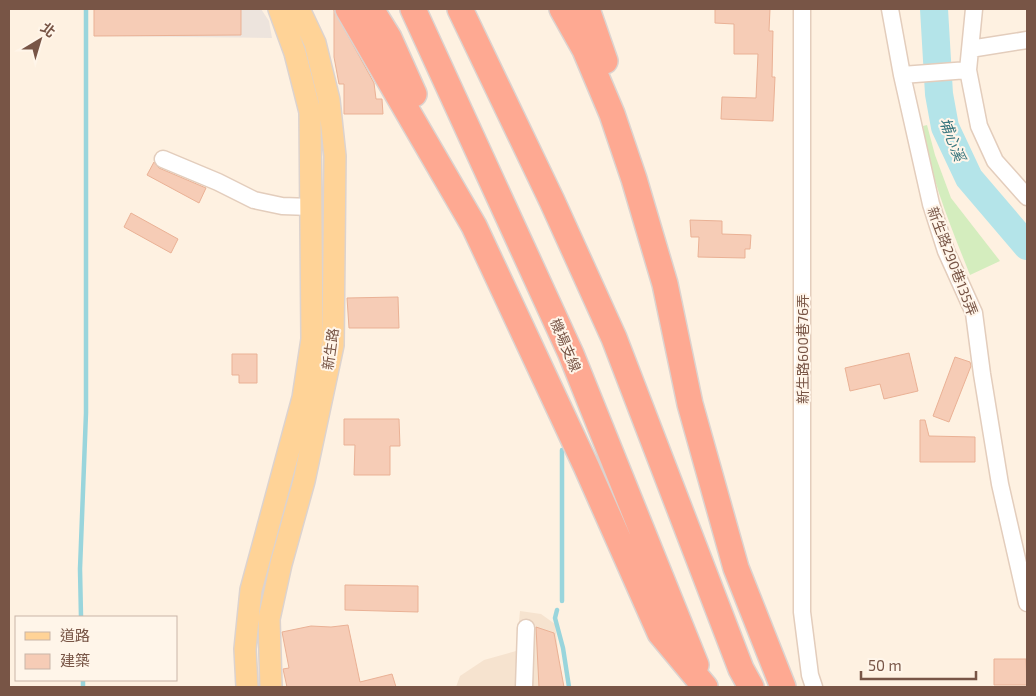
<svg xmlns="http://www.w3.org/2000/svg" width="1036" height="696" font-family="'Exo 2','Noto Sans TC',sans-serif">
  <style>
    .residential { fill: #f6e3cf }
    .industrial { fill: #ede4dd }
    .green { fill: #d4edbe }
    .lines { fill: none; stroke-linecap: round; stroke-linejoin: round }
    .stream { stroke: #99d5dc; stroke-width: 4.5 }
    .river { stroke: #b4e4e9; stroke-width: 28 }
    .building { fill: #f6ccb6; stroke: #eab195 }
    .minor-casing { stroke: #e3cdbc; stroke-width: 19 }
    .major-casing { stroke: #dcd3cf; stroke-width: 24 }
    .highway-casing { stroke: #dcd3cf; stroke-width: 28 }
    .minor { stroke: #fff; stroke-width: 16 }
    .major { stroke: #ffd397; stroke-width: 21 }
    .highway { stroke: #fea992; stroke-width: 25 }
    .labels { text-anchor: middle; dominant-baseline: central; stroke-width: 4; stroke-linejoin: round; paint-order: stroke }
    .street-label { font-size: 14px; fill: #785546; stroke: #fff5e9 }
    .water-label { font-size: 15px; font-style: italic; fill: #38767e; stroke: #fff5e9 }
  </style>
  <rect width="100%" height="100%" fill="#fef1e1"/>
  <path class="residential" d="M520 611 541 614 555 624 562 687H456L460 676 484 660 516 651Z"/>
  <path class="industrial" d="M94 9H261L269 21 272 38 94 36Z"/>
  <path class="green" d="M927 125 935 155 951 198 1000 261 970 275C951 227 930 178 923 126Z"/>
  <g class="lines">
    <path class="stream" d="M562 601V450
      M557 610 555 618 563 648 569 687
      M81 617 80 569 86 413V9
      M83 680V687"/>
    <path class="river" d="M934 9 939 94 945 127 969 178 1027 246"/>
  </g>
  <path class="building" d="M94 9H241V35L94 36Z
    M715 9H770L769 31H773L772 77H775L773 121 721 119 722 97 756 98 758 54H734V24L715 23Z
    M334 10 374 83 376 99H382L383 114H344V84H339L334 57Z
    M154 162 159 168 206 188 199 203 147 175Z
    M131 213 178 239 171 253 124 227Z
    M690 220 722 221V234L751 235 750 249H745V258L698 257 699 237H691Z
    M398 297 399 328H349L347 298Z
    M909 353 918 391 884 399 880 384 850 391 845 368Z
    M232 354H257V383H239V375H232Z
    M955 357 970 362 971 366 949 422 933 416Z
    M344 419H399L400 446H390V475H354L355 445H344Z
    M920 420H925L929 436 975 437V462H920Z
    M345 585 418 586V612L345 610Z
    M348 625 360 682 392 674 396 687H287L283 669 289 668 282 632 311 626 331 627Z
    M536 627 554 633 564 687H539Z
    M994 659H1026L1027 685H994Z"/>
  <g class="lines">
    <defs>
      <path id="minor" d="M802 9V612L810 675 814 687
        M890 9 902 75 931 204 946 251 974 313 982 374 1000 484 1027 603
        M974 9 968 70 979 126 995 161 1027 197
        M970 49 1027 40
        M902 75 968 70
        M163 159 218 182 254 200 282 206 311 207
        M524 687 526 628"/>
      <path id="major" d="M247 687 245 649 251 590 303 398 312 339 310 112 295 53 279 9
        M271 687 269 619 281 564 304 481 333 345 335 156 329 100 315 43 299 9"/>
      <path id="highway" d="M348 9 474 226 586 466 660 633 705 687
        M371 9 389 38 414 94
        M413 9 571 354 696 665
        M460 9 552 201 614 338 741 669 751 687
        M562 9 585 50 612 114 634 179 665 284 690 404 736 568 783 687
        M587 9 605 61"/>
    </defs>
    <use href="#minor" class="minor-casing"/>
    <use href="#major" class="major-casing"/>
    <use href="#highway" class="highway-casing"/>
    <use href="#minor" class="minor"/>
    <use href="#major" class="major"/>
    <use href="#highway" class="highway"/>
  </g>
  <g class="labels">
    <g class="street-label">
      <text transform="translate(953 261) rotate(69)">新生路290巷135弄</text>
      <text transform="translate(566 345) rotate(67)">機場支線</text>
      <text transform="translate(330 349) rotate(-82)">新生路</text>
      <text transform="translate(802 349) rotate(-90)">新生路600巷76弄</text>
    </g>
    <g class="water-label">
      <text transform="translate(953 139) rotate(69)">埔心溪</text>
    </g>
  </g>
  <rect width="1036" height="696" fill="none" stroke="#785546" stroke-width="20"/>
  <rect x="15" y="616" width="162" height="65" fill="#fff5e9" stroke="#c9b5a8"/>
  <rect x="25" y="632" width="25" height="8" fill="#ffd397" stroke="#c9b5a8"/>
  <text x="60" y="641" font-size="15" fill="#785546">道路</text>
  <rect x="25" y="654" width="25" height="15" fill="#f6ccb6" stroke="#c9b5a8"/>
  <text x="60" y="666" font-size="15" fill="#785546">建築</text>
  <g transform="translate(40 40) rotate(38)" stroke="#fff5e9" stroke-width="4" paint-order="stroke">
  <path d="M0-4L9 19L0 12L-9 19Z" fill="#785546"/>
  <text y="-8" font-size="14" font-weight="bold" text-anchor="middle" fill="#785546">北</text>
  </g>
  <path d="M861 671v8h115v-8" fill="none" stroke="#785546" stroke-width="2.5"/>
  <text x="868" y="671" font-size="15" fill="#785546" stroke="#fff5e9" stroke-width="4" paint-order="stroke">50 m</text>
</svg>
